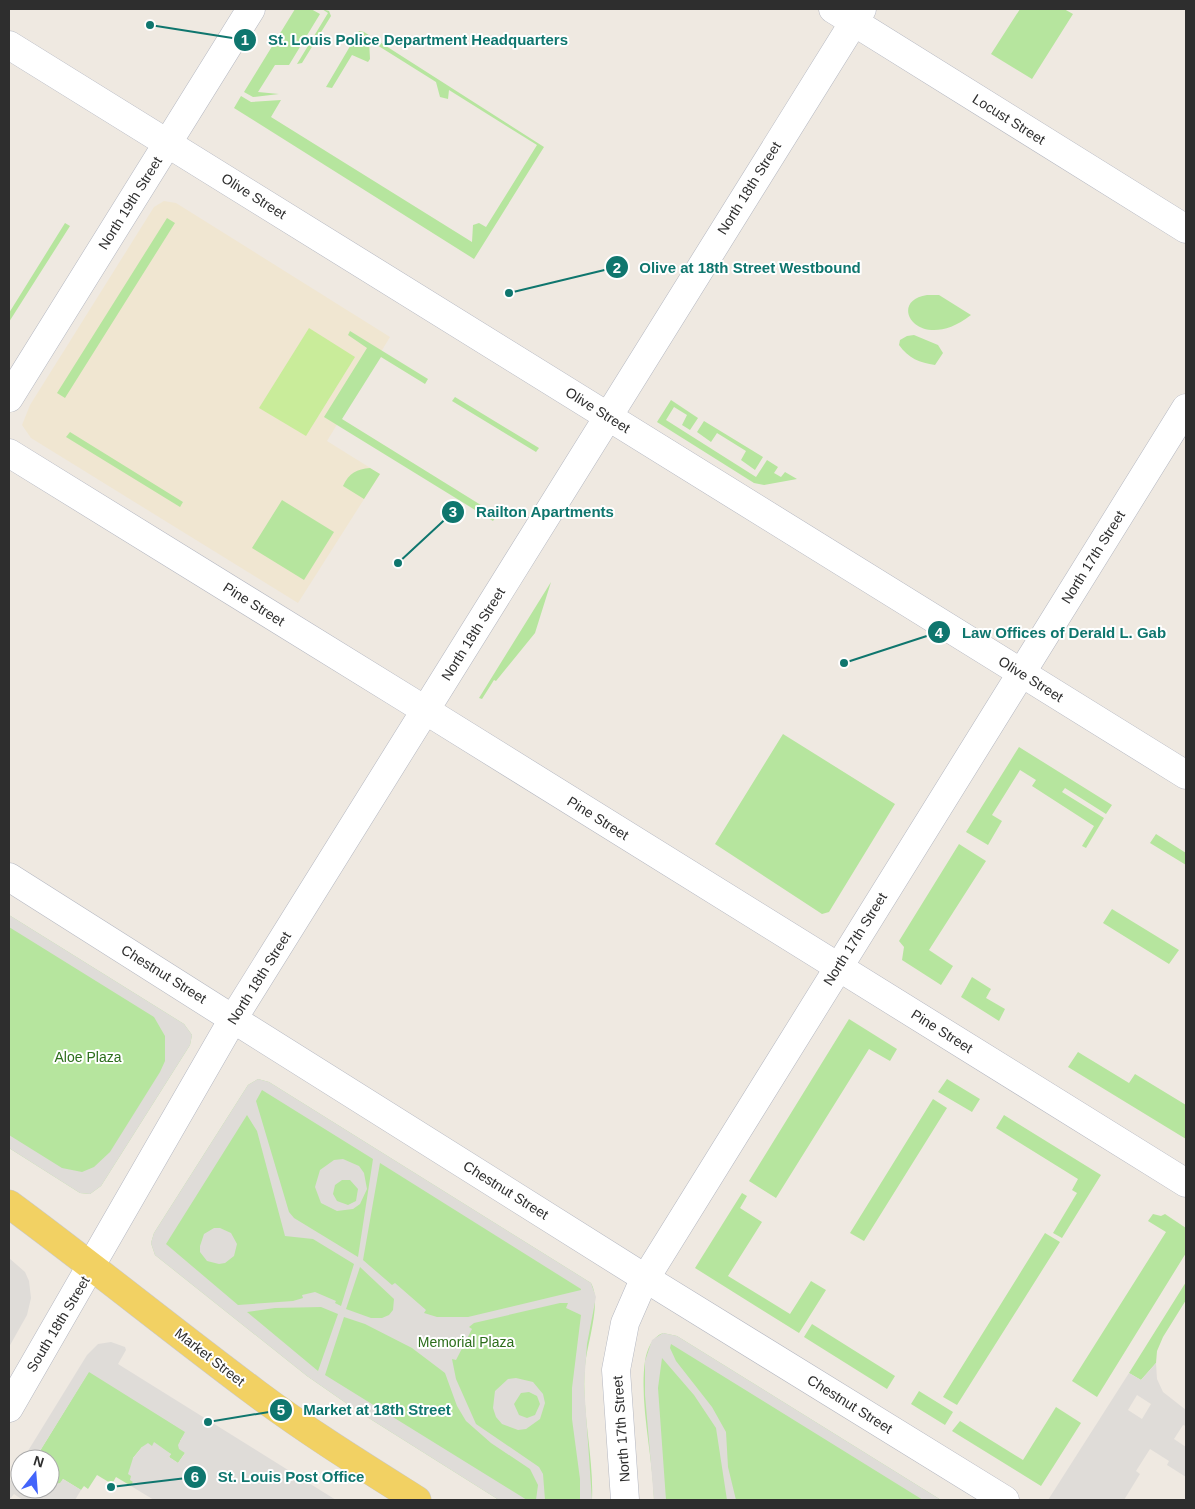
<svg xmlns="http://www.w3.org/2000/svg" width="1195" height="1509" font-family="Arial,sans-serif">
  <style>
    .education { fill: #f0e6d1 }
    .green { fill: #b6e59e }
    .pitch { fill: #c9ec9a }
    .plaza { fill: #dfdcd8; fill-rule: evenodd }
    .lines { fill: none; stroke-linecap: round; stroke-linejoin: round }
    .street-casing { stroke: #b4b7c1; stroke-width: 29 }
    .secondary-casing { stroke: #b4b7c1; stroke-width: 29 }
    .primary-casing { stroke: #c9c9c9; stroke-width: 29 }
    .street { stroke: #fff; stroke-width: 28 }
    .secondary { stroke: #fff; stroke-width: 28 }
    .primary { stroke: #f2d163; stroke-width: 28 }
    .labels { text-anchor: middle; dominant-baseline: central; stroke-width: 4; stroke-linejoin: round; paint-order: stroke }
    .street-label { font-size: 14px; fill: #2e2e2e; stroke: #fff }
    .park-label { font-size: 14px; fill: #2c6e1b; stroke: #fff }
    .leader { fill: none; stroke: #0f766e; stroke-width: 2 }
    .callout-dot { fill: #0f766e; stroke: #fff; stroke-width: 2 }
    .mark-label { font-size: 15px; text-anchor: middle; font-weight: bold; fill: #fff }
    .callout-label { font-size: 15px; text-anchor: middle; font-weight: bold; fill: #0f766e; stroke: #fff; stroke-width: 4; stroke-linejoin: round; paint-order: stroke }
  </style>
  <rect width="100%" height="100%" fill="#efe9e1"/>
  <path class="education" d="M164 201 176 203 390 337 327 441 380 474 298 603 31 438 22 425 30 405 154 207Z"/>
  <path class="green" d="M295 9H311L320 14 289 65H275L258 92 279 94 253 97 244 92Z
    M322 9 329 11 331 16 302 63 297 64 328 13Z
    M1020 9H1064L1073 14 1032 79 991 54Z
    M359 31 364 32 544 147 474 259 234 108 241 96 251 102 281 100 271 117 472 242 473 225 479 223 486 227 537 145 449 90 448 99 440 97 436 82 369 40 370 59 368 62 352 55 332 88 326 87Z
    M167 218 175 223 65 398 57 393Z
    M65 223 70 226 9 322V313Z
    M927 295H939L971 315C919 356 885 301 927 295Z
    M350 331 428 379 425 384 381 357 342 419 497 515 493 521 324 417 367 348 348 335Z
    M914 335 938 345 943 353 935 365C920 363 908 358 899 345L900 340 907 336Z
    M455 397 539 448 536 452 452 401Z
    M671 400 698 418 690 430 682 425 687 415 674 407 666 420 756 477 767 460 778 467 774 473 781 477 785 472 797 479 764 485 754 483 657 422Z
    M704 421 763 457 755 470 741 460 746 451 717 433 711 442 697 432Z
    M70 432 183 502 180 507 66 437Z
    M370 468 380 474 364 499 343 486C349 473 357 469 370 468Z
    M282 500 334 532 304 580 252 548Z
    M551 582 535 633 496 681 494 680 482 699 479 698Z
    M783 734 895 804 829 912 822 914 715 844Z
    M1019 747 1112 805 1106 814 1065 788 1062 792 1104 818 1086 848 1082 846 1094 826 1032 786 1036 780 1020 770 992 815 1002 821 988 845 966 832Z
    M1156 834 1186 853V865L1150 843Z
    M959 844 986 861 929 950 953 966 941 985 902 960 904 947 899 941Z
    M1112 909 1179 950 1169 964 1103 923Z
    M9 915 184 1024 192 1035 190 1045 101 1186 90 1194 80 1193 9 1148Z
    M972 977 991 989 986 998 1005 1009 999 1021 961 997Z
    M849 1019 897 1049 890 1061 869 1049 776 1198 749 1181Z
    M1078 1052 1129 1083 1135 1074 1186 1105V1139L1068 1067Z
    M258 1079 269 1082 591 1283C602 1302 587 1343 585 1366 581 1411 594 1455 592 1500H499L356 1410 307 1376 155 1255 151 1243 154 1233 248 1085Z
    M947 1079 980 1099 972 1112 938 1092Z
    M933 1099 947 1108 864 1241 850 1233Z
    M1004 1115 1101 1175 1062 1238 1053 1233 1077 1193 1072 1190 1078 1179 996 1128Z
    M742 1193 747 1196 740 1208 762 1222 728 1276 790 1314 811 1281 826 1290 799 1333 695 1268Z
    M1153 1214 1161 1216 1165 1214 1186 1228V1253L1097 1397 1072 1381 1166 1232 1148 1221Z
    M1045 1233 1060 1242 957 1405 943 1397Z
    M1186 1282V1300L1163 1337 1157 1351 1156 1363 1141 1380 1129 1373Z
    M812 1324 895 1376 887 1389 804 1337Z
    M663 1333 677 1336 941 1500H654C653 1456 639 1403 645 1361 647 1349 652 1337 663 1333Z
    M89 1371 186 1432 180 1441 185 1453 178 1463 169 1457 171 1454 152 1446 142 1447 133 1458V1482L131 1486 116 1477 112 1484 97 1475 88 1489 84 1486 81 1490 63 1479 60 1484 50 1486V1459H35Z
    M919 1391 953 1412 945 1425 911 1404Z
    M1056 1407 1081 1423 1041 1486 952 1431 960 1421 1023 1460Z"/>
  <path class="pitch" d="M309 328 355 357 306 436 259 408Z"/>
  <path class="plaza" d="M9 915 184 1024 192 1035 190 1045 101 1186 90 1194 80 1193 9 1148V1135L62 1168 82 1172 94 1167 110 1152 160 1072 165 1061V1036L154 1017 9 927Z
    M258 1079 269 1082 591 1283 596 1297 587 1344 584 1385 592 1500H580V1479L572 1419V1388L581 1315 566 1308 568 1303H560L474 1323 469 1327 472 1329 456 1360 452 1359 456 1379 476 1424 539 1467 543 1474 545 1500H536L538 1485 530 1469 491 1443 466 1421 457 1406 445 1373 412 1348 365 1324 344 1317 325 1375 527 1500H499L356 1410 307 1376 155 1255 151 1243 154 1233 248 1085ZM262 1090 373 1159 358 1257 294 1218 289 1212 256 1101ZM247 1115 257 1131 285 1236 313 1239 354 1264 341 1306 335 1303 336 1301 315 1292 302 1295 303 1298 293 1301 238 1305 166 1244ZM380 1163 581 1289V1290L468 1317H437L424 1313 426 1310 395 1283 392 1285 363 1260ZM360 1267 394 1299 393 1310 389 1315 382 1318H371L346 1309ZM321 1307 338 1314 318 1371 247 1312 275 1308Z
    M343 1159 359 1166 364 1173 367 1189 360 1204 353 1209 337 1211 321 1203 315 1187 320 1170 334 1160ZM342 1180H350L358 1189 356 1201 348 1205 337 1201 333 1194 335 1185Z
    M214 1228H220L231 1233 237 1244 234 1256 225 1263 219 1264 207 1261 200 1252V1246L204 1234Z
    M9 1258 25 1272 29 1281 31 1298 27 1315 9 1347Z
    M663 1333 677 1336 941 1500H923L671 1344 670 1348 676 1361 712 1407 726 1432 728 1467 736 1500H727L716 1428 694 1395 662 1358 658 1388 666 1500H654L645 1395V1361L652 1340Z
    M111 1342 125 1347 126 1350 118 1364 336 1500H154L131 1486 133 1482 130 1480 131 1476 128 1474 133 1458 142 1447 148 1443 152 1446 154 1442 171 1454 169 1457 178 1463 185 1453 179 1449 178 1445 185 1432 89 1372 35 1459H23L87 1355 98 1344Z
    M1156 1363 1157 1379 1163 1392 1186 1410V1426L1183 1425 1174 1439 1186 1447V1477L1167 1465 1169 1461 1150 1449 1136 1471 1140 1474 1124 1500H1048L1129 1373 1141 1380ZM1137 1395 1151 1404 1142 1419 1128 1410Z
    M516 1378 533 1382 543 1394 545 1403 540 1419 526 1429 518 1430 502 1424 496 1417 493 1408 495 1391 508 1379ZM529 1392 537 1396 540 1404 535 1415 527 1418 519 1415 514 1404 521 1393Z
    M20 1464V1489H50L52 1484 60 1483 63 1479 81 1490 75 1500H23L14 1494 9 1500V1483Z"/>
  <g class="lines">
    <defs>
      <path id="street" d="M833 9 1186 229
        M9 398 251 9
        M9 453 425 710
        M9 877 233 1019
        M625 1500 616 1370 625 1323 642 1284 1186 408"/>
      <path id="secondary" d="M9 45 1186 775
        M425 710 1186 1183
        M233 1019 645 1278 1005 1500
        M9 1408 233 1019 862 9"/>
      <path id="primary" d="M9 1204C93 1266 173 1331 256 1393 308 1432 363 1466 417 1500"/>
    </defs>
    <use href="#street" class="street-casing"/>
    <use href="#secondary" class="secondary-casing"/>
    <use href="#primary" class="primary-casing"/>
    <use href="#street" class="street"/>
    <use href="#secondary" class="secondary"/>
    <use href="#primary" class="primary"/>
  </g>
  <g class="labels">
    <g class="street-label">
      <text transform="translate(1009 119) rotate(32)">Locust Street</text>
      <text transform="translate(749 188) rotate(-58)">North 18th Street</text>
      <text transform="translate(254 196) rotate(32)">Olive Street</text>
      <text transform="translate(130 203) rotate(-58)">North 19th Street</text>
      <text transform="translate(598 410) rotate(32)">Olive Street</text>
      <text transform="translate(1093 557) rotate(-58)">North 17th Street</text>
      <text transform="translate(254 604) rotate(32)">Pine Street</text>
      <text transform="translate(473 634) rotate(-58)">North 18th Street</text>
      <text transform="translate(1031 679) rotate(32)">Olive Street</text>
      <text transform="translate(598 818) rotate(32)">Pine Street</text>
      <text transform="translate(855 939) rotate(-58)">North 17th Street</text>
      <text transform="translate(164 974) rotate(32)">Chestnut Street</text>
      <text transform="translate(259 978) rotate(-58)">North 18th Street</text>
      <text transform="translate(942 1031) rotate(32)">Pine Street</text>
      <text transform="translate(506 1190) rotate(32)">Chestnut Street</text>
      <text transform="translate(58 1324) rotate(-59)">South 18th Street</text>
      <text transform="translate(210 1357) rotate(38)">Market Street</text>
      <text transform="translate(850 1404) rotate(32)">Chestnut Street</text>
      <text transform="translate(621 1429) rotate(-94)">North 17th Street</text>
    </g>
    <g class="park-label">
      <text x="88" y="1057">Aloe Plaza</text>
      <text x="466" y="1342">Memorial Plaza</text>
    </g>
  </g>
  <path class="leader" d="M150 25L245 40M509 293L617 267M398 563L453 512M844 663L939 632M208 1422L281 1410M111 1487L195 1477"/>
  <g class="callout-dot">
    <circle cx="150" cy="25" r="5"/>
    <circle cx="509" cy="293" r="5"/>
    <circle cx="398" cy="563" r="5"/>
    <circle cx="844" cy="663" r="5"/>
    <circle cx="208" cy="1422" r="5"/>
    <circle cx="111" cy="1487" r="5"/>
    <circle cx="245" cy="40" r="12"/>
    <circle cx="617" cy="267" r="12"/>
    <circle cx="453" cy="512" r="12"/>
    <circle cx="939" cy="632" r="12"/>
    <circle cx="281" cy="1410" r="12"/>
    <circle cx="195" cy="1477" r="12"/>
  </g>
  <g class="mark-label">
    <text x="245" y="45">1</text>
    <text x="617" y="273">2</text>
    <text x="453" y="517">3</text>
    <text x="939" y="638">4</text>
    <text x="281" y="1415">5</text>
    <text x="195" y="1482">6</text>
  </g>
  <g class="callout-label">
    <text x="418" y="45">St. Louis Police Department Headquarters</text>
    <text x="750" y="273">Olive at 18th Street Westbound</text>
    <text x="545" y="517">Railton Apartments</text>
    <text x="1064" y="638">Law Offices of Derald L. Gab</text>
    <text x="377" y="1415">Market at 18th Street</text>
    <text x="291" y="1482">St. Louis Post Office</text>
  </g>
  <rect width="1195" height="1509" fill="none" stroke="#2e2e2e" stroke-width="20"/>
  <g transform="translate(35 1474) rotate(17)"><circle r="24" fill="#ffffff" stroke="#ababab"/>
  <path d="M0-4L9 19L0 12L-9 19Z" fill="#4264fb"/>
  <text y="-8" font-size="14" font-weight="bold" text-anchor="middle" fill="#2e2e2e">N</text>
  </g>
</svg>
